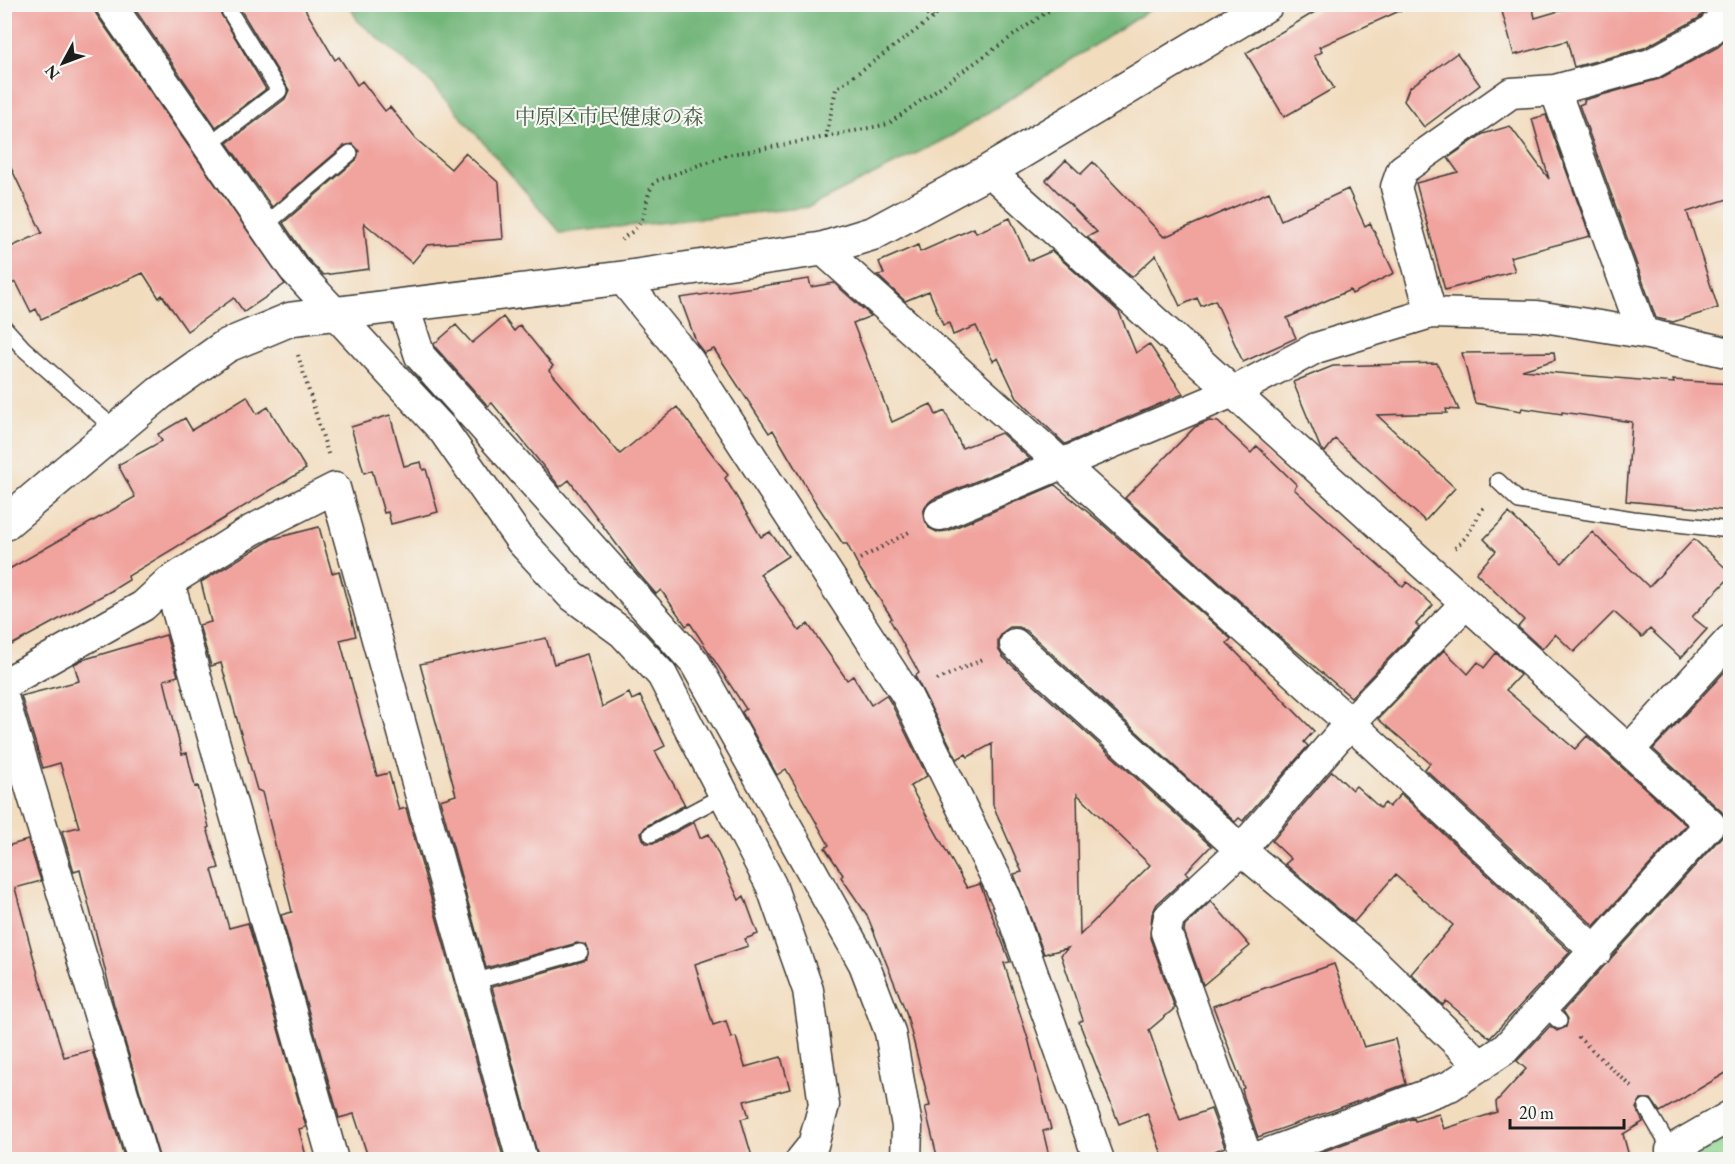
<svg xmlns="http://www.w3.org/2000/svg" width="1735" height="1164" font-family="'EB Garamond','Noto Serif JP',serif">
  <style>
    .green { fill: #8fd58f; stroke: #567856; stroke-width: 1.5 }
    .forest { fill: #73b67a; stroke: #48694b; stroke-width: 1.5 }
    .building { fill: #f1a39e; fill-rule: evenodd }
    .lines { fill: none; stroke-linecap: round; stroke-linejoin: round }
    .service-casing { stroke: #3c3934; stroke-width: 18 }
    .minor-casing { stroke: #3c3934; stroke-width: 33 }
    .tertiary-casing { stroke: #3c3934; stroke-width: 36 }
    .path { stroke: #3c3934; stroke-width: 4; stroke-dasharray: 1.5 4.5; stroke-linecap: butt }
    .service { stroke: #fff; stroke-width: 15 }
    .minor { stroke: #fff; stroke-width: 30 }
    .tertiary { stroke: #fff; stroke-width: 33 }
    .labels { text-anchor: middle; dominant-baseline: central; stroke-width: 4.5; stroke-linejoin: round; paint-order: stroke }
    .park-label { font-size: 21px; fill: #445d44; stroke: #f6f6f2 }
  </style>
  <rect width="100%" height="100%" fill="#f6f6f2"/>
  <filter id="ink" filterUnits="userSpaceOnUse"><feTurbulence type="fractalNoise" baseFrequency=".0167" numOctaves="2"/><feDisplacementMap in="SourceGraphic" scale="12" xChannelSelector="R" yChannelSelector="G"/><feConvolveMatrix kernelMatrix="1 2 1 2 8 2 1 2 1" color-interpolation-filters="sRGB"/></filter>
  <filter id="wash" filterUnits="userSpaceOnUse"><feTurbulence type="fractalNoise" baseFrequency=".008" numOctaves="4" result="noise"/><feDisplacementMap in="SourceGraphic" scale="24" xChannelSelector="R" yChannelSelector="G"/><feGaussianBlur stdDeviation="1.35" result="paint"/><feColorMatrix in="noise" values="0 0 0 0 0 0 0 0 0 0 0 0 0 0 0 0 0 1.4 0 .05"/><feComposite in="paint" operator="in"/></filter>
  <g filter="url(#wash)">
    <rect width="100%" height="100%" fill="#f2dcbe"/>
    <path class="green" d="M1730 1135V1159H1696L1697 1155Z"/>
    <path class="forest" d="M1149 5 1151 9 951 136 809 207 561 233 432 83 358 21 349 5Z"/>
    <g id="blocks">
      <path class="building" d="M4 4H93L96 14 285 284 244 312 234 298 187 331 162 295 159 298 143 273 41 319 36 309 31 312 16 282 4 287V250L42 233 4 153Z
        M139 4H215L266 89 216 127 134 8Z
        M237 4H302L335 60 339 57 357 85 362 81 385 111 390 107 416 139 451 169 465 153 499 183 503 239 427 245 412 263 364 223 369 269 323 275 306 257 283 223 356 160 359 151 353 144 344 146 272 207 227 143 285 99 289 90Z
        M1328 4H1415L1319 47 1322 52 1314 56 1334 88 1284 117 1246 53Z
        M1500 4H1532L1535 18 1583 4H1711L1699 18 1644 48 1574 67 1567 41 1514 55Z
        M1731 35V198L1687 212 1718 308 1673 322 1656 318 1579 105 1584 103V100L1659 79 1718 47Z
        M1457 53 1480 85 1424 127 1404 101 1409 88Z
        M1546 115 1590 236 1510 257 1515 271 1445 290 1416 183 1458 172 1448 158 1483 134 1510 126 1549 179 1532 119Z
        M1066 160 1081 174 1093 162 1164 237 1269 192 1281 220 1348 189 1365 226 1370 223 1394 273 1352 294 1350 290 1287 318 1296 338 1243 362 1215 300 1201 306 1197 298 1180 306 1156 255 1132 277 1087 237 1097 232 1046 180Z
        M1010 218 1029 261 1052 251 1119 312 1136 353 1149 344 1183 394 1065 444 1017 398 998 358 993 361 976 326 953 335 949 323 943 325 929 291 905 301 877 275 884 274 879 262 918 245 920 252 974 228 976 233Z
        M809 279 811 287 834 283 871 316 853 323 892 422 931 404 936 415 945 411 962 448 1001 433 1030 459 933 499 926 505 923 513 929 528 937 532 947 531 1055 485 1101 523 1231 639 1227 643 1314 731 1304 742 1308 746 1246 817 1243 821 1239 818 1235 822 1027 631 1019 627H1010L1003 632 998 640V649L1003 657 1211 846 1186 872 1189 875 1157 904 1152 914 1150 938 1175 1008 1149 1030 1180 1120 1211 1109 1225 1147 1192 1160H1164L1147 1113 1119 1124 1079 1022 1083 1020 1061 955 1068 948 1044 954 1014 874 1022 872 993 805 992 744 968 757 966 754 957 759 915 676 919 673 890 620 892 618 860 569 847 544H843L812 497 773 430 769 433 714 349 704 353 697 344 680 298ZM1077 794 1150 865 1080 935Z
        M503 317 514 331 520 325 553 366 549 370 620 454 677 407 728 475 725 478 761 537 770 532 788 556 760 574 799 631 808 624 847 680 853 676 871 705 886 695 891 703 927 776 910 786 967 888 980 884 1010 962 1004 963 1029 1042 1051 1129 1043 1131 1050 1160H938L925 1107 930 1106 906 1012 867 915 841 877 843 875 825 848 829 845 786 769 777 775 742 712 746 709 690 623 686 626 661 590 656 594 637 572 569 480 560 487 492 403 488 406 435 347 434 344 456 325 472 343Z
        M1554 352 1555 360 1522 370 1674 383 1673 380 1731 384V511L1626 501 1632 422 1562 412V414L1522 408 1521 411 1475 403 1462 353Z
        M1437 363 1459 410 1446 409 1447 413 1377 415 1455 488 1425 521 1335 439 1325 452 1320 447 1293 382 1333 366Z
        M247 396 257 414 268 407 306 469 128 576 129 580 111 591 4 649V572L135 497 118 465 162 441 158 434 185 418 192 430Z
        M390 415 404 466 421 462 423 470 426 469 438 512 391 524 388 512 384 513 372 470 364 473 351 427Z
        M1209 421 1218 422 1251 453 1257 446 1297 485 1294 489 1403 587 1407 582 1433 605 1416 624 1419 627 1351 697 1282 639 1125 498 1195 427Z
        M1509 513 1562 563 1592 532 1649 587 1694 539 1731 573V576L1692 617 1707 629 1681 658 1650 629 1642 637 1614 612 1574 652 1555 634 1542 649 1518 627 1524 620 1476 573 1496 551 1484 539Z
        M319 527 332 573 339 571 356 636 340 640 377 776 389 773 399 810 406 808 504 1160H369L354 1114 339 1118 281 915 292 912 262 792 257 790 221 663 211 666 199 625 211 622 201 582 272 539Z
        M166 635 178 676 164 680 182 754 187 753 195 787 198 786 209 827 207 828 219 868 212 870 229 928 248 923 306 1127 299 1129 307 1160H160L114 1005 80 870 74 872 62 831 79 827 60 763 43 768 21 696 79 681 74 664 82 660Z
        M546 638 554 664 587 654 602 707 629 693 632 700 640 696 665 746 655 751 685 805 646 826 641 833 643 839 646 843H655L694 822 700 838 709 834 739 900 744 896 758 934 745 939 748 946 695 964 713 1025 726 1021 731 1038 736 1037 745 1067 781 1057 790 1089 744 1101 749 1117 741 1119 753 1160H539L492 987 583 961 587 958 589 950 586 945 577 943 486 968 440 800 456 795 420 664Z
        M1444 650 1468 674 1478 662 1484 668 1496 653 1520 675 1506 690 1575 749 1587 736 1686 825 1594 926 1425 769 1430 763 1378 719Z
        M1731 665V1070L1660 1112 1651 1099H1641L1636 1108 1643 1122 1623 1134 1630 1160H1318L1316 1154 1414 1118 1415 1121 1439 1114 1444 1129 1497 1112 1496 1102 1526 1069 1517 1061 1550 1026 1557 1031 1566 1027 1568 1019 1563 1011 1723 835 1727 827 1722 812 1653 749Z
        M1332 771 1352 790 1356 786 1380 808 1385 803 1389 807 1401 794 1570 952 1490 1038 1446 1001 1443 1005 1411 974 1453 925 1395 875 1354 922 1285 864 1291 859 1272 841Z
        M28 840 41 881 15 888 39 978 64 1057 92 1050 125 1160H4V847Z
        M1211 901 1250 946 1203 985 1184 931 1185 926Z
        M1334 964 1364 1047 1395 1039 1406 1084 1258 1137 1244 1097 1242 1089 1244 1088 1213 1006Z"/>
    </g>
  </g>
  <g filter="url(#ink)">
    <use href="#blocks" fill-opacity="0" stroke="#3c3934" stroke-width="1.5"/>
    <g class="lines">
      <defs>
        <path id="service" d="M207 146 279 91 225 4
          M263 227 350 153
          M4 327 24 349 116 430
          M1498 481 1519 501 1633 519 1730 530
          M651 834 724 795
          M473 982 580 952
          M1544 1007 1559 1021
          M1646 1107 1671 1150"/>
        <path id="minor" d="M110 4 293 268 443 430 521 541 571 595 623 633 662 675 771 885 808 990 824 1105 813 1145 801 1160
          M1555 90 1643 333
          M989 171 1710 824 1505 1049 1450 1086 1250 1160
          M822 249 1350 723 1596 952
          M622 278 689 361 906 694 1006 898 1099 1160
          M403 304 420 356 695 663 864 964 890 1032 907 1126 906 1160
          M1431 313 1396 187 1402 170 1511 93 1555 90 1651 64 1709 32 1723 18 1730 5
          M940 515 1233 392 1316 348 1431 313 1537 316 1643 333 1730 353
          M169 582 333 1160
          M1015 644 1241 850 1368 956 1481 1066
          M4 684 143 606 169 582 252 530 335 488 522 1160
          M4 700 143 1160
          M1629 750 1730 640
          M1248 1160 1166 932 1169 917 1241 850 1350 723 1466 603
          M1673 1160 1671 1150 1730 1116"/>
        <path id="tertiary" d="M4 524 160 393 226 346 291 319 622 278 822 249 874 233 989 171 1267 4"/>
      </defs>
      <use href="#service" class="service-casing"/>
      <use href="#minor" class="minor-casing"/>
      <use href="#tertiary" class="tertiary-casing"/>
      <path class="path" d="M912 4 933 18
        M826 137 888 124 1058 4
        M621 240C625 236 632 233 636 228 649 215 643 195 656 181L727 155 826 137 836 89 933 18 946 4
        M298 355 329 457
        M1455 548 1467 536 1485 505
        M860 559 911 531
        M937 680 985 658
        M1578 1037 1632 1087"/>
      <use href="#service" class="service"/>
      <use href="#minor" class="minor"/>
      <use href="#tertiary" class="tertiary"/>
    </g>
  </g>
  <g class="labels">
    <g class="park-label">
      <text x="609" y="116">中原区市民健康の森</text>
    </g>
  </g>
  <rect width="1735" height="1164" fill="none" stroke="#f6f6f2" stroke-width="24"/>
  <g transform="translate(63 63) rotate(229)" stroke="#f6f6f2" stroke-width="4.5" paint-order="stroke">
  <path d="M0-4.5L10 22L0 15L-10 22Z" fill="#1c1c1c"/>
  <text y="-9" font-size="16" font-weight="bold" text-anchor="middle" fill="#1c1c1c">N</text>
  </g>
  <path d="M1510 1119v9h114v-9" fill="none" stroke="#1c1c1c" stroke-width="3"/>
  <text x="1519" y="1119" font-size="18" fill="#1c1c1c" stroke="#f6f6f2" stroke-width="4.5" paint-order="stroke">20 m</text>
</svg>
